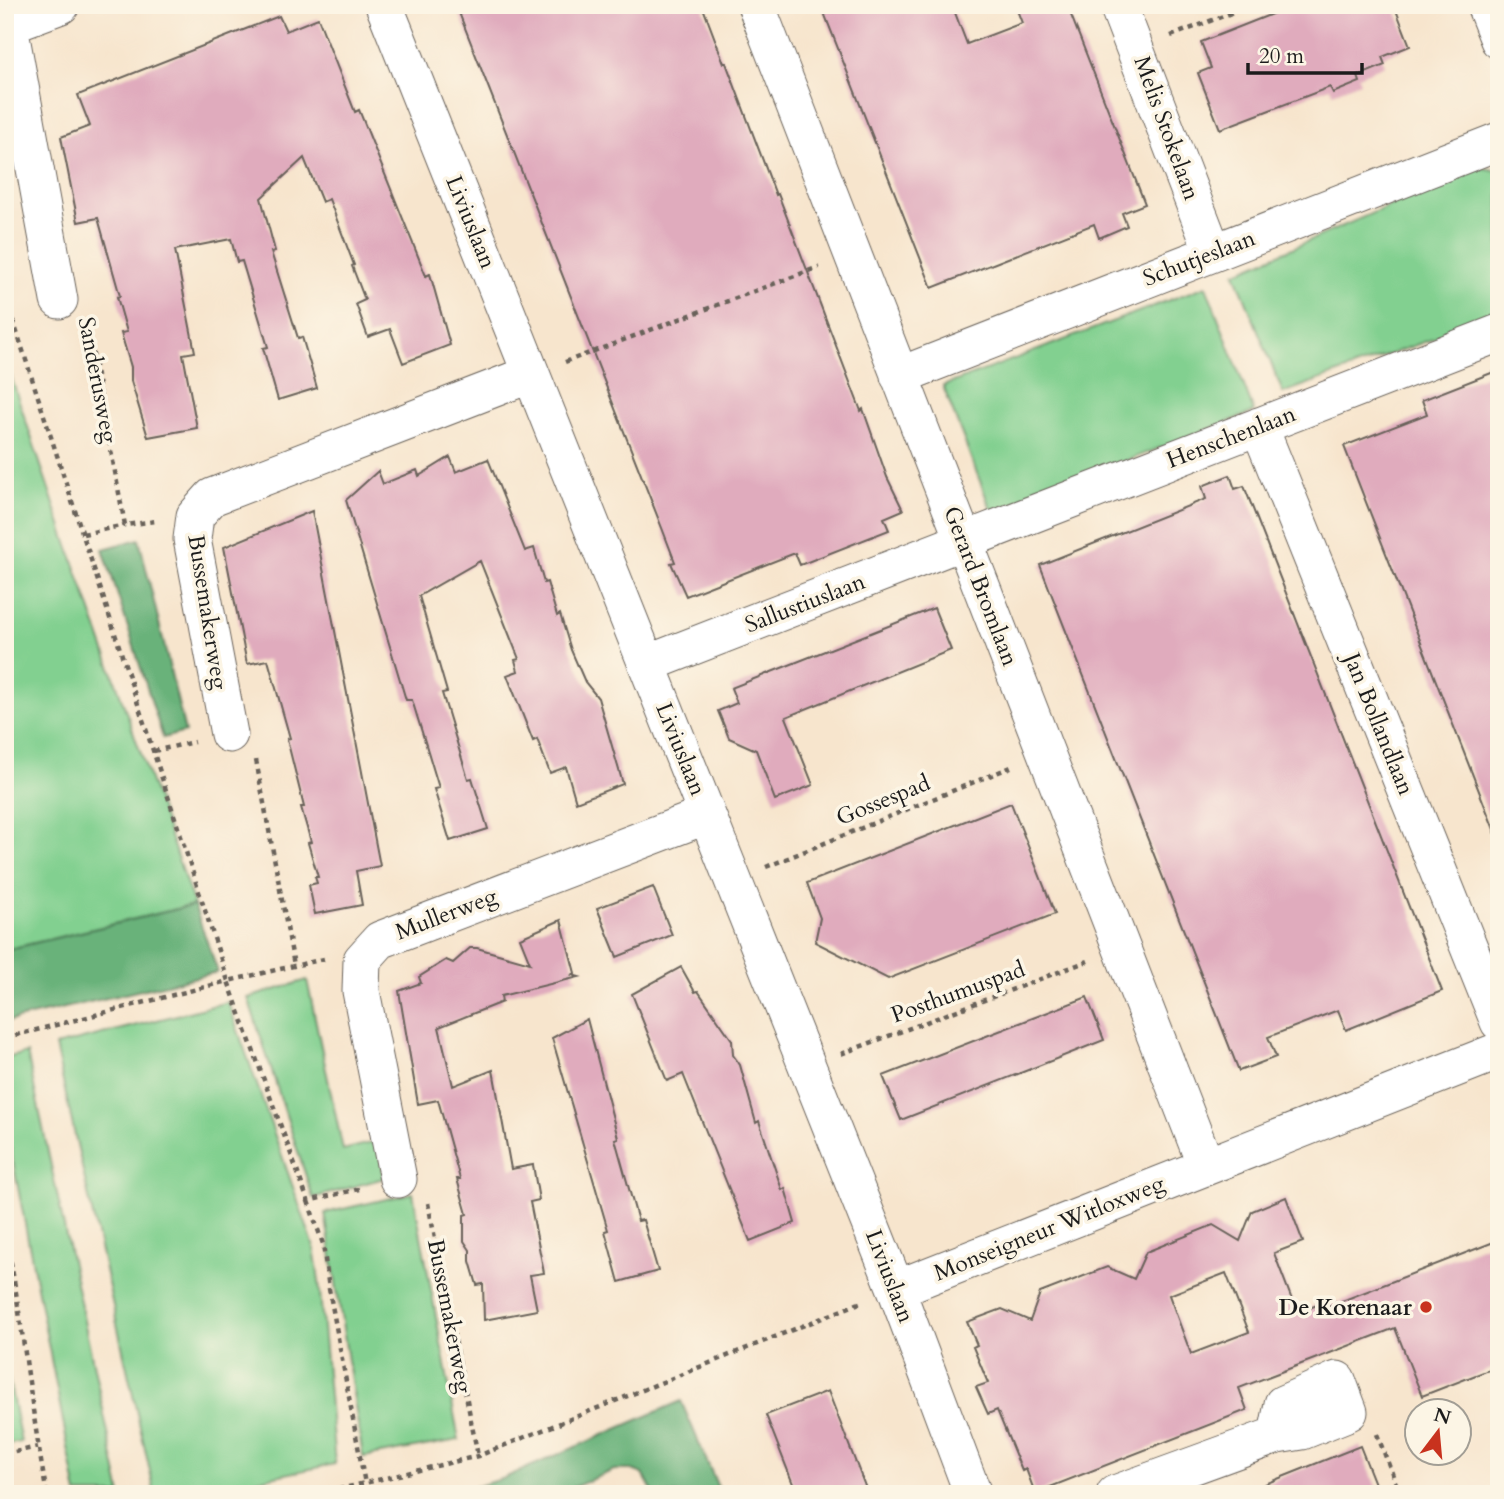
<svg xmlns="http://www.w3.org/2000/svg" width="1504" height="1499" font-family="Cardo,serif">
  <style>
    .green { fill: #82d090; stroke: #4f7656; stroke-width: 2 }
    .forest { fill: #69b27a; stroke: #42674b; stroke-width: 2 }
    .building { fill: #e0abbd; fill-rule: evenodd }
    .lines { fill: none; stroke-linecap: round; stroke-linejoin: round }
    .minor-casing { stroke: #69625a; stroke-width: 39 }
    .path { stroke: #69625a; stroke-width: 4.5; stroke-dasharray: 5 5; stroke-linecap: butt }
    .minor { stroke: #fff; stroke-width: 37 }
    .poi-dot { fill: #c8321e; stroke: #fcf5e5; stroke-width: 2.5 }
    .labels { text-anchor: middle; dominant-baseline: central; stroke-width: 7; stroke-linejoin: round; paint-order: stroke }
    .street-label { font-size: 23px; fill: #1c1c1c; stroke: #fcf5e5 }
    .poi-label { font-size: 23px; font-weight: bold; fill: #1c1c1c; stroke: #fcf5e5; text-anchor: end }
  </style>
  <rect width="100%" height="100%" fill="#fcf5e5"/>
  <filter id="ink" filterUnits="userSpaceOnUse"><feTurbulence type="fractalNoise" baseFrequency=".0143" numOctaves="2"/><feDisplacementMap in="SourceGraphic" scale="14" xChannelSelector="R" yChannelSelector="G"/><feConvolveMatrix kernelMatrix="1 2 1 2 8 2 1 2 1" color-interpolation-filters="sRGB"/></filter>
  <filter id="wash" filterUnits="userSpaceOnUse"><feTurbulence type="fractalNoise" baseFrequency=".00686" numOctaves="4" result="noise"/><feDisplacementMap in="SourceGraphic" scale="28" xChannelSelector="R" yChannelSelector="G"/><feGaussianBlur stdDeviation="1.57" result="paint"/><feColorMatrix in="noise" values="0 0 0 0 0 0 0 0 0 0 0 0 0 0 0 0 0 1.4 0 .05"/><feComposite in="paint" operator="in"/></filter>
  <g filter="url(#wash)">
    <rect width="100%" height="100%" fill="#f7e5cd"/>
    <path class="green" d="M1478 167 1495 170 1499 174V315L1283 393 1235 273Z
      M1206 286 1254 412 992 512 943 386Z
      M5 359 66 540 194 905 5 950Z
      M307 980 343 1150 378 1141 384 1178 313 1198 248 998Z
      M228 1002 314 1247 319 1281 335 1464 187 1494H155L55 1046Z
      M27 1053 121 1494H77L5 1120V1058Z
      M413 1193 459 1440 363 1457 325 1213Z
      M5 1359 21 1442 5 1445Z"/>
    <path class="forest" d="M139 539 185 732 163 738 103 549Z
      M194 905 218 972 5 1022V950Z
      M681 1401 721 1494H654L643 1474 632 1470H614L558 1494H452L504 1478Z"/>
    <g id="blocks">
      <path class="building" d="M456 5H702L724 63H726L776 195 778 194 861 411 863 409 887 477 903 510 884 518 889 530 800 565 795 553 686 596 671 563 675 562 662 528Z
        M821 5H952L967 44 1022 23 1015 5H1067L1145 204 1122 213 1127 226 1099 238 1094 224 932 288Z
        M1295 5H1394L1410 46 1382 57 1385 65 1358 76 1360 82 1333 93 1330 87 1220 129 1198 73 1211 68 1201 42Z
        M279 16 286 31 318 18 355 112 359 110 426 276 430 274 450 345 403 363 390 329 368 337 356 304 365 300 352 266 354 265 329 199 322 202 304 158 261 198 275 251 271 252 298 338 302 337 317 388 278 400 263 348 268 347 242 261 237 262 231 239 175 250 195 352 183 354 197 428 148 437 131 381V367L121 333 127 332 117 297 120 296 98 218 78 222 61 137 90 126 78 95Z
        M1499 370V836L1497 837 1344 446 1427 414 1422 400Z
        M450 457 456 472 488 459 525 551 534 548 544 583 547 582 557 616 560 614 571 650 585 682 598 698 623 784 576 802 566 767 550 773 537 739 533 741 507 675 518 671 515 660 519 659 480 561 419 596 447 692 442 693 468 779 472 778 488 829 450 841 434 789 439 788 426 745 412 700H406L346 500 378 471 383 484 417 470 419 476Z
        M1230 475 1235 489 1244 486 1442 991 1346 1030 1338 1010 1268 1037 1276 1057 1239 1071 1040 565 1206 499 1202 486Z
        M312 511 380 866 356 871 362 905 315 914 309 885 317 883 315 877H318L308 843 311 842 301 807H304L287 739 290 738 268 660 247 664 224 547Z
        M934 608 951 650 786 717 813 785 775 800 756 750 729 738 718 711 737 703 731 688Z
        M1011 803 1055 914 888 979 815 942 820 918 807 883Z
        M653 887 672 935 617 957 597 908Z
        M561 920 575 973 572 975 579 977 501 996 502 1002 439 1027 453 1086 493 1070 511 1169 533 1165 539 1200 530 1202 544 1273 530 1275 537 1310 484 1320 483 1284 477 1285 470 1261V1250L464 1241V1215L467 1214 457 1179H460L438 1100 418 1104 399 991 421 983 419 977 446 960 453 963 470 948H477L530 963 520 938Z
        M681 967 695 992 698 991 732 1040 733 1055 740 1065 756 1123 759 1121 782 1190 785 1188 795 1223 750 1241 683 1074 667 1081 632 994Z
        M1087 997 1104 1040 901 1120 883 1076Z
        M587 1019 618 1138 615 1139 638 1221 643 1220 658 1271 619 1282 605 1231 608 1230 552 1038Z
        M1286 1197 1303 1242 1274 1253 1297 1313 1327 1301 1329 1306 1499 1240V1366L1422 1396 1395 1328 1239 1388 1247 1410 1035 1493 1026 1469 1022 1471 997 1410 988 1414 976 1387 988 1383 973 1347 977 1345 967 1322 1002 1309 1030 1321 1040 1293 1107 1267 1134 1279 1146 1252 1213 1225 1240 1241 1252 1211ZM1226 1273 1249 1332 1191 1354 1169 1295Z
        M828 1391 868 1494H797L766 1415Z
        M1360 1446 1379 1494H1246L1245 1492Z"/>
    </g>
  </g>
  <g filter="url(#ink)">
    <use href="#blocks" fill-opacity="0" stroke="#69625a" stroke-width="2"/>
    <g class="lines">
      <defs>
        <path id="minor" d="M384 5 896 1289 973 1494
          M756 5 1206 1166
          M1118 5 1213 252
          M1485 5 1499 40
          M5 26 61 5
          M9 26 59 300
          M899 376 1499 141
          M1259 426 1499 1022
          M647 664 1499 333
          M229 734 192 539 195 516 212 497 531 374
          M398 1179 361 991 362 960 380 940 707 815
          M896 1289 1499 1051
          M1115 1494 1277 1435 1302 1431 1349 1412 1337 1380 1283 1404 1277 1435"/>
      </defs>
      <use href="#minor" class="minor-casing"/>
      <path class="path" d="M1171 36 1252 5
        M5 318 12 317 228 981 5 1038
        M87 323 125 525 156 521
        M565 362 819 267
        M83 534 125 525
        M154 751 194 742
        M256 760 294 965
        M766 867 1011 767
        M324 959 228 981 308 1201 363 1188
        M841 1054 1088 961
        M308 1201 323 1244 329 1289 365 1484
        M428 1203 478 1456
        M5 1232C23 1319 30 1407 47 1494
        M1377 1434 1400 1494
        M5 1454 38 1447
        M319 1494 478 1456 862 1302"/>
      <use href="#minor" class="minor"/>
    </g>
  </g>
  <circle class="poi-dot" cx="1426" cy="1307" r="7"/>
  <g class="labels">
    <g class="street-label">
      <text transform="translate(1167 128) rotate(70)">Melis Stokelaan</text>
      <text transform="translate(471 222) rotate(68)">Liviuslaan</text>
      <text transform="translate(1199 258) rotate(-21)">Schutjeslaan</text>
      <text transform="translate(98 380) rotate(79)">Sanderusweg</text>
      <text transform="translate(1231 437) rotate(-21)">Henschenlaan</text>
      <text transform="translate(981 586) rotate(69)">Gerard Bromlaan</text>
      <text transform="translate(805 603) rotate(-21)">Sallustiuslaan</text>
      <text transform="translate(208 612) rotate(81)">Bussemakerweg</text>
      <text transform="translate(1379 724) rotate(68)">Jan Bollandlaan</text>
      <text transform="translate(681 749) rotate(68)">Liviuslaan</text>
      <text transform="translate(883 800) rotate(-22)">Gossespad</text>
      <text transform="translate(446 914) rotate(-21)">Mullerweg</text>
      <text transform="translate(958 992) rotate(-20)">Posthumuspad</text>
      <text transform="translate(1049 1228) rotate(-22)">Monseigneur Witloxweg</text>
      <text transform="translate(890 1276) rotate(69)">Liviuslaan</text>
      <text transform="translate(450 1316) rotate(79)">Bussemakerweg</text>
    </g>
    <g class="poi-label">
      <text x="1412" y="1307">De Korenaar</text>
    </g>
  </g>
  <rect width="1504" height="1499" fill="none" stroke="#fcf5e5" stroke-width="28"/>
  <g transform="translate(1438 1432) rotate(16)"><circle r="33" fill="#fcf5e5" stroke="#a29e95" stroke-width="2"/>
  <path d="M0-5L12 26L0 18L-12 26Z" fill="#c8321e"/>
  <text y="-10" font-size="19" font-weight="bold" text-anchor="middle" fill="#1c1c1c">N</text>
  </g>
  <path d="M1248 63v10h114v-10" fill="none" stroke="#1c1c1c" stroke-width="3.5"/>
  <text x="1259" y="63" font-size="21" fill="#1c1c1c" stroke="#fcf5e5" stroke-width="5" paint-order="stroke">20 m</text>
</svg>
